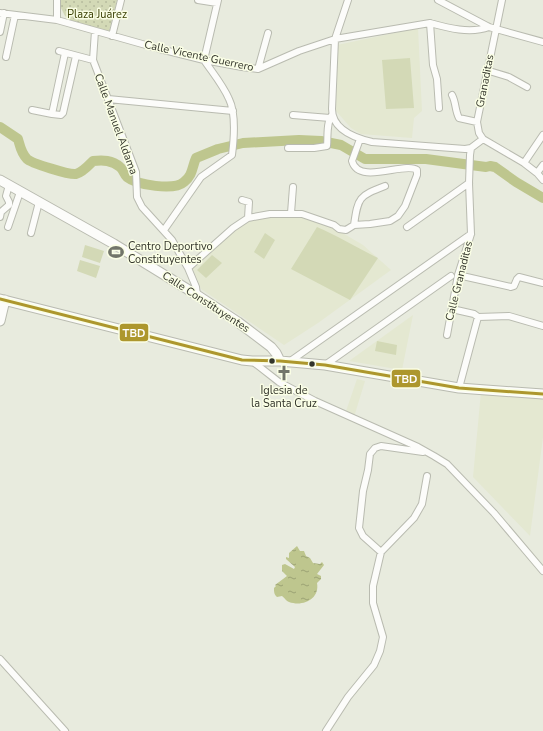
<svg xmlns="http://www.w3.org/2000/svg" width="543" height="731" font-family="'Nunito Sans',sans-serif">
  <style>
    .built { fill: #e4e8d1 }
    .grass { fill: url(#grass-dots) }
    .garden { fill: #d3d9b6 }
    .water { fill: url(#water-ripples) }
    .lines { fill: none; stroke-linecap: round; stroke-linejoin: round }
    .river { stroke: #bec68e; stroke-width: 10 }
    .street-casing { stroke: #b9bbb0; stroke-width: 8 }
    .secondary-casing { stroke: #b9bbb0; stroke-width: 11 }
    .street { stroke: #fcfcfa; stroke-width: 6 }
    .secondary { stroke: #fcfcfa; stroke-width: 9 }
    .bus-1-casing { stroke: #fafee5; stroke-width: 6 }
    .bus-1 { stroke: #ad972d; stroke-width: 3 }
    .bus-dot { fill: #33352b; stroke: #fafee5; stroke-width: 1.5 }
    .labels { text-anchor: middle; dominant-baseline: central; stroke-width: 3; stroke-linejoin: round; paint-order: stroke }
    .park-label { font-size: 11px; fill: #383e01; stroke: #fafee5 }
    .street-label { font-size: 11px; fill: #33352b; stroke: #fafee5 }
    .poi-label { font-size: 11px; fill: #33352b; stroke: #fafee5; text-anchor: start }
    .line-badge { stroke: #fafee5; stroke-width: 1.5 }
    .badge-label { font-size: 11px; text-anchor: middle; font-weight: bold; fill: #fff }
  </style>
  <defs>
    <pattern id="grass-dots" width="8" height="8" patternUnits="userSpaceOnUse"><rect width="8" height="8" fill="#d3d9b6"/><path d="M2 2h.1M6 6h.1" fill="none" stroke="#b6bb9d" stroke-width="1.8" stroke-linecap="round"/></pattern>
    <pattern id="water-ripples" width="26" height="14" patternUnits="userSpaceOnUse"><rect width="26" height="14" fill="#bec68e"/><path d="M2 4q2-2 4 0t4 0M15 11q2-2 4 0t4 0" fill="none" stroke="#9ba274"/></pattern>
  </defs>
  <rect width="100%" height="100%" fill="#e8ebde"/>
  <path class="built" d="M418 28 422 111 414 118 412 138 361 134 351 128 336 111 337 45Z
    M305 215 334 228 363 245 391 270 318 323 284 345 201 289 192 267 248 218Z
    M413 315 402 370 349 361Z
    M357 379 365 381 354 417 345 414Z
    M481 392 543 396V437L530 536 473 477Z"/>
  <path class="grass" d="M60 0H117L109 32 70 20 65 16 59 4Z"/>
  <path class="garden" d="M410 58 414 108 386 109 382 60Z
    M317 227C338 236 357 248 378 258L350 300 291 269Z
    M265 233 275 240 264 259 254 252Z
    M85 245 104 251 100 263 82 257Z
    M212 255 222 263 206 278 197 270Z
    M80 260 100 266 96 278 77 271Z
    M377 341 397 345 396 355 375 351Z"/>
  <path class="water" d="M297 546 300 551H304L306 556 310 558 313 563 320 564 322 562 324 565 317 574 321 576V579L317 583C320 599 303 607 289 602 286 601 285 598 282 596L277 597C274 594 274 592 274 588L276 586 275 585 287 576 282 571V565L285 564 294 569 295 567 286 559V557L289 558V553Z"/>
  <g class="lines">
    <path class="river" d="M0 127 18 139C20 146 21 153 27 159 31 163 69 175 76 174 83 172 89 165 93 161 103 160 112 160 120 167 123 169 124 174 127 177 137 185 174 191 184 182 193 175 192 167 196 158L218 149 243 143 299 140 321 141 341 145 365 159H426L486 167 490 166 495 167 516 182 543 198"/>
    <defs>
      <path id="street" d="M57 0V20
        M198 0 217 3
        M348 0 335 39 332 109C332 129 355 138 372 142L465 149 471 148
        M438 0 489 27 543 42
        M0 13 57 20 160 49 204 60 242 67 258 69 299 51 335 39 430 23C448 28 470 34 489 27
        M430 23 433 65 437 79 439 108
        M95 31 93 60 136 172 137 197 142 207 172 240 188 268 196 287 197 295
        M0 32 4 13
        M112 36 121 0
        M59 51 93 60
        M6 57 15 15
        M258 69 268 33
        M486 70 509 77 527 87
        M452 95C456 102 455 111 459 118L477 122
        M108 99 233 111
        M32 110 52 114 61 115 63 113 76 56
        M52 114 65 53
        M293 115 330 118
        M483 139 524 163 537 173 543 180
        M288 148H314L327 146C328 137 326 123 332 115
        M524 163 543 135
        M537 173 543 165
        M242 200 249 202 248 218
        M291 213 293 187
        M0 217 1 212 9 205V202L6 196 9 185
        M354 225C358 197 359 196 385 186
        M8 227 20 192
        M407 227 469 183
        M164 230 201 177 232 155C234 139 236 113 229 99 223 85 212 72 204 60L218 0
        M31 233 39 202
        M188 268 233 228 248 218 270 214H302L334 225 339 229 346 230 354 225 370 224 390 221 398 216 405 206 417 175V170C405 161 359 186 352 161L360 139
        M458 275 511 287 514 286 517 279 519 277 543 283
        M452 309 474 314 478 317 509 316 543 326
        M447 335 458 275 471 234 469 183 470 155 471 148 483 139 479 133 477 122 502 0
        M252 361 279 382 315 401 418 447 434 456 447 464 494 513 543 571
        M289 362 471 234
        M325 365 451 276
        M459 388 478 317
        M381 552 363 536 359 528 363 491 368 470 370 454 375 448 381 446 423 452
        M0 659 65 731
        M326 731 348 697 374 665 380 651 383 637 373 603V586L381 552 414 518 422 504 427 476"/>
      <path id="secondary" d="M0 180 114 244 197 295 238 322 271 347 276 353 280 361
        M0 299 242 360 252 361H280L325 365 459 388 543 394
        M0 321 5 300"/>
    </defs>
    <use href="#street" class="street-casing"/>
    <use href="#secondary" class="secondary-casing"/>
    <use href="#street" class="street"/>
    <use href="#secondary" class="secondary"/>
    <defs>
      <path id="bus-1" d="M0 299 242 360 280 361 325 365 459 388 543 394"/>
    </defs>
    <use href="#bus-1" class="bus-1-casing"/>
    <use href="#bus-1" class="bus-1"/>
  </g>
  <defs>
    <symbol id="stadium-bare" viewBox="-9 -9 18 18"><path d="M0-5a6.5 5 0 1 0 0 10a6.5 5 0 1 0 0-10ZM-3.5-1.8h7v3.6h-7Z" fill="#72756a" stroke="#fafee5" stroke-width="2.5" paint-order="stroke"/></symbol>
    <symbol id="church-bare" viewBox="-9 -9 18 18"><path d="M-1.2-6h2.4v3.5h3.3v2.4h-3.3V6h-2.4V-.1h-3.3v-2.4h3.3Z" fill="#72756a" stroke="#fafee5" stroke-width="2.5" paint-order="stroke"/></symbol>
  </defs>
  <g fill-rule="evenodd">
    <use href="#stadium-bare" x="105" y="241" width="22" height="22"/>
    <use href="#church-bare" x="273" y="362" width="22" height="22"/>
  </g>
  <g class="bus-dot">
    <circle cx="272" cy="361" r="3.5"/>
    <circle cx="312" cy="364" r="3.5"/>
  </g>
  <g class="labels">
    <g class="park-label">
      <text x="97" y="14">Plaza Juárez</text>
    </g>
    <g class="street-label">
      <text transform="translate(199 56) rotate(12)">Calle Vicente Guerrero</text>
      <text transform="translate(485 81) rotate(-79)">Granaditas</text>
      <text transform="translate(116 124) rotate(70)">Calle Manuel Aldama</text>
      <text transform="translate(459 281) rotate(-76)">Calle Granaditas</text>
      <text transform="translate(206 302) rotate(33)">Calle Constituyentes</text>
    </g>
    <g class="poi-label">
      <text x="128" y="246">Centro Deportivo<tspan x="128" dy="13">Constituyentes</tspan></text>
      <text x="284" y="390" text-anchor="middle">Iglesia de<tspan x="284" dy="13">la Santa Cruz</tspan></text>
    </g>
  </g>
  <g class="line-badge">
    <rect x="119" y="323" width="30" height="19" rx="4" fill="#ad972d"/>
    <rect x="391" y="369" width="30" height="19" rx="4" fill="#ad972d"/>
  </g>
  <g class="badge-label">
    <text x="134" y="337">TBD</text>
    <text x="406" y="383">TBD</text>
  </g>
</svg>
